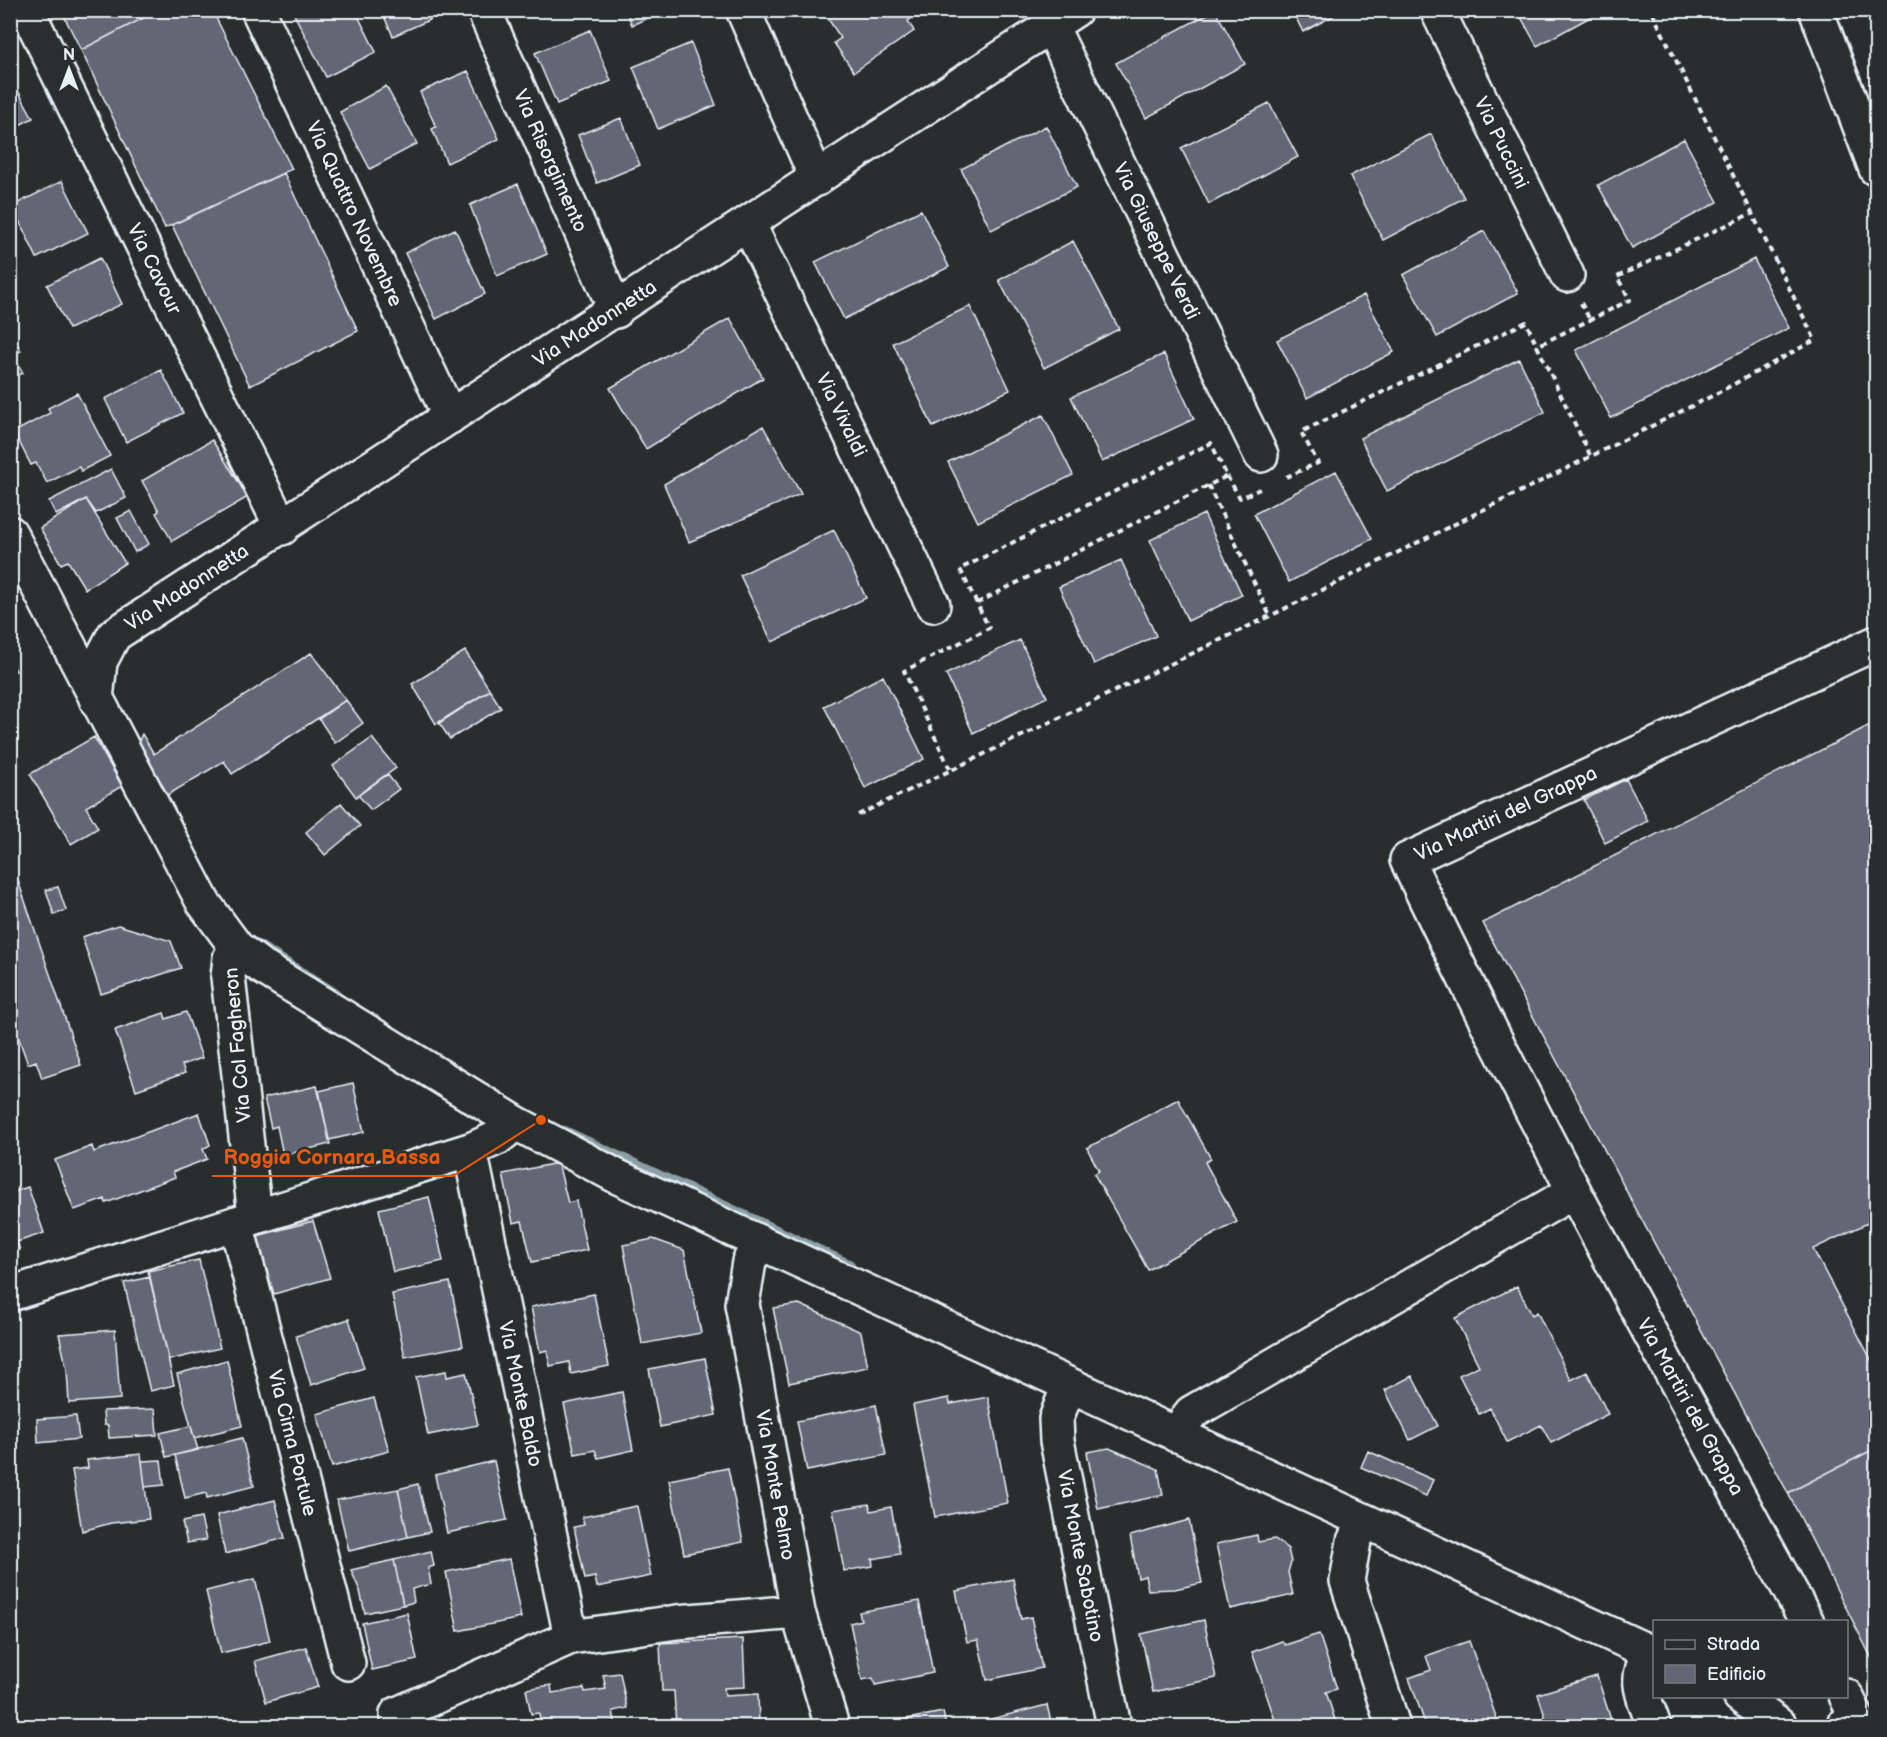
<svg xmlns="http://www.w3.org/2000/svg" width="1887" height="1737" font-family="'Balsamiq Sans',sans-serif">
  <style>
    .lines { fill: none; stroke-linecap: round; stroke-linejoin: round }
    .stream { stroke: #8a9fa6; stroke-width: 9 }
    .building { fill: #646675; stroke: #e8f1f8; stroke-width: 1.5 }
    .minor-casing { stroke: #e8f1f8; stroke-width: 38 }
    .path { stroke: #e8f1f8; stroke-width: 4; stroke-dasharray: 6 4.5; stroke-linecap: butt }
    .minor { stroke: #2a2d2e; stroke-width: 33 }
    .labels { text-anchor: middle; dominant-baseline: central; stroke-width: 4.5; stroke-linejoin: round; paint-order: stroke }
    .street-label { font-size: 20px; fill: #e8f1f8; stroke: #2a2d2e }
    .leader { fill: none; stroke: #e8590c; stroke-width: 2 }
    .callout-dot { fill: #e8590c; stroke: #2a2d2e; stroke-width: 2 }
    .callout-label { font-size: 21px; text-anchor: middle; font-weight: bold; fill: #e8590c; stroke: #2a2d2e; stroke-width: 4.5; stroke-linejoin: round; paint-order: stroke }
  </style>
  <rect width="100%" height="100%" fill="#2a2d2e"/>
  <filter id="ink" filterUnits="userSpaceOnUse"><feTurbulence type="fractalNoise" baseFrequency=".0167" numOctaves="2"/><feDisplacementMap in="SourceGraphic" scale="12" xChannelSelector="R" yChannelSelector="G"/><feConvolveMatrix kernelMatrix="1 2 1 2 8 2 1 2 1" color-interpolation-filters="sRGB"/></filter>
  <g filter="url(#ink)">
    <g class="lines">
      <path class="stream" d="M259 945 336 993
        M564 1130 850 1264"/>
    </g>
    <path class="building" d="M61 10H159L81 50Z
      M159 10H212L292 169 165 228 81 50Z
      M292 10H355L376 52 326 77Z
      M381 10H444L445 13 393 36Z
      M626 10H665L632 25Z
      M827 10H924L908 21 914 31 854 72 834 43 841 38 824 13Z
      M1215 10 1245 64 1146 118 1116 63Z
      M1292 10H1344L1303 32Z
      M1517 10H1603L1537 46Z
      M590 30 611 81 557 104 535 53Z
      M691 43 716 105 658 129 633 67Z
      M468 71 499 139 447 163 432 129 436 127 420 92Z
      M10 76 33 118 10 130Z
      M386 86 417 144 370 169 340 112Z
      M1269 103 1298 157 1209 204 1181 148Z
      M621 118 640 165 597 183 578 135Z
      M1046 126 1077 187 991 230 961 169Z
      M1431 134 1464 198 1383 240 1350 176Z
      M1684 139 1718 202 1632 248 1598 185Z
      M284 173 358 331 250 386 172 225Z
      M62 181 88 233 37 258 12 206Z
      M518 184 547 254 497 276 470 205Z
      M921 210 949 267 844 319 815 262Z
      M455 229 485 294 436 319 405 253Z
      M1484 231 1518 293 1437 337 1403 275Z
      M1073 241 1119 329 1044 368 999 280Z
      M100 258 122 304 69 329 47 285Z
      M1754 259 1789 328 1611 418 1576 350Z
      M1364 295 1394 352 1307 398 1277 340Z
      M970 306 1010 390 933 427 893 343Z
      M730 318 763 378 646 449 610 388Z
      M10 330 21 351 13 355 23 373 10 380Z
      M1164 354 1194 419 1102 462 1071 397Z
      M1519 359 1545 412 1387 491 1360 438Z
      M161 370 183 413 126 442 105 399Z
      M77 393 110 456 81 471 79 467 47 483 36 463 31 465 14 432 50 413 48 408Z
      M1043 415 1073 475 978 522 948 462Z
      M763 426 801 494 689 542 664 484Z
      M212 440 248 497 172 541 156 513 159 511 142 481Z
      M111 469 126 498 96 513 86 499 56 515 49 501Z
      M1336 471 1372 539 1289 582 1254 514Z
      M86 499 125 563 85 589 68 561 61 564 40 528Z
      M131 511 149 544 135 552 117 518Z
      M1204 514 1242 595 1188 621 1150 540Z
      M834 530 866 598 772 642 740 575Z
      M1121 560 1156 636 1094 664 1059 587Z
      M10 574 16 586 10 588Z
      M1020 640 1047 697 973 733 946 674Z
      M465 651 490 690 436 724 412 684Z
      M311 653 346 700 232 774 224 761 161 799 136 747 142 734 154 754Z
      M10 658 16 671 10 673Z
      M883 676 924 759 865 788 824 706Z
      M490 690 501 708 450 739 439 723Z
      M346 700 363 723 335 743 319 719Z
      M1876 722V1219L1813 1249 1876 1369V1448L1788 1493 1483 923Z
      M94 737 122 786 86 807 98 828 71 844 30 774Z
      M372 738 396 768 356 797 333 766Z
      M387 774 399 789 371 810 358 795Z
      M1626 779 1648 821 1605 843 1584 800Z
      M341 803 360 826 325 855 306 832Z
      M13 866 81 1065 42 1078 36 1061 28 1064 10 1014 14 1010 10 1001V867Z
      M58 887 66 910 54 915 46 890Z
      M118 925 171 941 181 968 101 994 82 937Z
      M186 1012 202 1058 182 1065 185 1073 136 1090 115 1030 164 1013 166 1019Z
      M353 1083 364 1132 329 1140 319 1091Z
      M317 1086 330 1144 283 1155 277 1126 271 1128 264 1098Z
      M1178 1099 1211 1159 1205 1162 1237 1222 1148 1270 1094 1174 1099 1171 1087 1148Z
      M199 1113 210 1145 203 1149 207 1159 173 1172 175 1177 106 1203 105 1199 74 1210 55 1160 92 1146 94 1152Z
      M558 1163 568 1203 576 1201 587 1250 532 1262 522 1221 513 1223 503 1174Z
      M28 1187 44 1233 17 1242 20 1250 10 1253V1193Z
      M429 1197 443 1261 393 1272 379 1209Z
      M313 1221 330 1278 274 1294 257 1236Z
      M653 1239 684 1250 701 1333 642 1344 623 1245Z
      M199 1260 220 1348 169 1360 148 1271Z
      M150 1277 174 1385 150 1391 124 1283Z
      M450 1282 463 1346 405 1357 392 1294Z
      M1517 1286 1532 1315 1537 1312 1571 1380 1587 1372 1608 1414 1551 1443 1541 1425 1507 1442 1490 1408 1479 1414 1459 1375 1479 1366 1455 1318Z
      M594 1294 609 1366 571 1374 569 1362 550 1366 547 1350 540 1352 531 1307Z
      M799 1304 861 1332 868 1367 789 1383 773 1308Z
      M349 1319 364 1368 311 1385 296 1336Z
      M115 1330 120 1399 69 1403 67 1370 59 1334Z
      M705 1358 716 1415 660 1427 649 1369Z
      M227 1360 242 1426 194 1438 177 1374Z
      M446 1371 447 1377 466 1373 478 1425 428 1435 416 1377Z
      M1412 1376 1438 1426 1410 1440 1385 1390Z
      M622 1392 633 1450 598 1458 595 1450 575 1454 564 1404Z
      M988 1397 1008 1503 935 1517 913 1405 949 1398 950 1404Z
      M374 1398 389 1451 332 1467 317 1414Z
      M876 1405 886 1455 807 1471 797 1421Z
      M155 1409 157 1435 109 1438 108 1425H104L103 1411Z
      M76 1416 79 1439 38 1443 37 1419Z
      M191 1426 198 1450 166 1457 160 1433Z
      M242 1438 254 1486 207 1498 206 1493 185 1498 175 1455Z
      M1109 1448 1158 1469 1163 1495 1098 1509 1087 1452Z
      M1876 1448V1667L1788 1493Z
      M1368 1451 1433 1480 1426 1496 1361 1467Z
      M141 1454 149 1519 111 1523 82 1531 72 1470 88 1468 87 1460Z
      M161 1460 164 1485 145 1487 142 1461Z
      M494 1461 507 1520 447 1533 435 1475Z
      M728 1468 743 1542 684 1554 669 1480Z
      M418 1484 430 1532 408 1537 398 1489Z
      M398 1489 408 1537 349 1551 337 1500Z
      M275 1500 285 1538 225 1554 217 1515Z
      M869 1504 871 1511 891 1507 900 1554 872 1559 873 1566 844 1571 833 1510Z
      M637 1506 651 1576 597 1587 595 1577 585 1579 574 1527 584 1525 582 1517Z
      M201 1518 206 1540 187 1543 182 1522Z
      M1189 1520 1202 1583 1175 1589 1148 1590 1145 1576 1138 1578 1130 1536Z
      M1257 1535 1258 1542 1275 1539 1288 1549 1291 1562 1288 1572 1293 1595 1230 1609 1216 1544Z
      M431 1551 434 1566 428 1568 431 1584 412 1589 414 1602 403 1605 394 1560Z
      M509 1559 521 1618 458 1631 446 1572Z
      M394 1560 403 1605 365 1613 360 1591 351 1570Z
      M255 1579 270 1641 221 1653 206 1591Z
      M1013 1579 1021 1619 1031 1617 1042 1668 987 1680 978 1640 967 1642 956 1591Z
      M919 1601 933 1673 875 1685 873 1678 862 1680 850 1623 861 1620 859 1612Z
      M407 1613 417 1660 372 1670 362 1623Z
      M1204 1620 1216 1678 1153 1692 1141 1634Z
      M1319 1634 1337 1689 1326 1692 1337 1726H1277L1252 1652 1282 1641 1285 1645Z
      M743 1639 745 1687 724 1688 725 1696 758 1694 759 1726H676L674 1691H662L660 1643Z
      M1469 1641 1498 1722 1486 1726H1426L1409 1678 1431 1670 1426 1656Z
      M306 1647 318 1687 266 1702 255 1661Z
      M620 1673 627 1708 613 1711 616 1726H541L539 1713 531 1714 526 1689 551 1685 552 1693 584 1688 585 1692 606 1689 603 1675Z
      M1597 1676 1613 1726H1548L1538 1694Z
      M1047 1705 1052 1726H984L983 1721Z
      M943 1712 946 1726H872Z
      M1229 1718 1231 1726H1183Z"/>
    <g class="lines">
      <defs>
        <path id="minor" d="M27 10 282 528
          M258 10 450 417
          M484 10 616 311
          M743 10 817 179
          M1437 10 1567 275
          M1816 10 1876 169
          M1051 26 1261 455
          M749 225 933 605
          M10 533 203 902 237 948 262 967 516 1123 618 1177 1654 1654
          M96 699 100 662 114 635 1075 10
          M237 948 230 958 228 977 255 1216
          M470 1150 571 1637
          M236 1223 348 1663
          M759 1243 749 1262 742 1304 798 1612 832 1726
          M10 1294 470 1150 497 1138 516 1123
          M1068 1387 1056 1419 1057 1441 1114 1726
          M1176 1435 1191 1413 1573 1192
          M1364 1521 1354 1541 1347 1581 1393 1726
          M1807 1622C1670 1369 1530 1119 1407 860L1876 643
          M1650 1652C1632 1682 1644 1696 1654 1726
          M1740 1696 1780 1726
          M397 1714 571 1637 677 1622 798 1612
          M1843 1726 1857 1718 1846 1696"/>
      </defs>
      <use href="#minor" class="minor-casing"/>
      <path class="path" d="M1581 303 1590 320
        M1590 455 1537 346 1630 300 1617 277 1750 214
        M1227 476 1240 498 1260 489
        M1286 477 1318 463 1301 432 1526 322 1537 346
        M1208 485 1270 616
        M950 769 904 671 989 628 960 569 1211 443 1227 476 977 603
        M858 815 1270 616 1712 396 1815 340 1651 10"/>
      <use href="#minor" class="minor"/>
    </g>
  </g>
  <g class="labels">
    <g class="street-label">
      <text transform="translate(1501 143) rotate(64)">Via Puccini</text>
      <text transform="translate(550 161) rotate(66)">Via Risorgimento</text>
      <text transform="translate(354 214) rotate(65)">Via Quattro Novembre</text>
      <text transform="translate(1156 241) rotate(64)">Via Giuseppe Verdi</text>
      <text transform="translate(154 269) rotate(64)">Via Cavour</text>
      <text transform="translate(595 324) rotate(-33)">Via Madonnetta</text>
      <text transform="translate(841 415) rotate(64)">Via Vivaldi</text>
      <text transform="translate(187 588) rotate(-33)">Via Madonnetta</text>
      <text transform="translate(1506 814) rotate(-25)">Via Martiri del Grappa</text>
      <text transform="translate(238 1045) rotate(-95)">Via Col Fagheron</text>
      <text transform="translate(520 1394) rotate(78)">Via Monte Baldo</text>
      <text transform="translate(1690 1407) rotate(61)">Via Martiri del Grappa</text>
      <text transform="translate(292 1443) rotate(76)">Via Cima Portule</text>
      <text transform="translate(775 1485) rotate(80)">Via Monte Pelmo</text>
      <text transform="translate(1080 1556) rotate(79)">Via Monte Sabotino</text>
    </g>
  </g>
  <path class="leader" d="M541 1120L453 1176H212"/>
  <circle class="callout-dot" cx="541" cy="1120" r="6"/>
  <g class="callout-label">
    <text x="332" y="1164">Roggia Cornara Bassa</text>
  </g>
  <rect width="1887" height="1737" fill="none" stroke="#2a2d2e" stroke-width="36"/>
  <rect x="18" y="18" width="1851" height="1701" fill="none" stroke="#e8f1f8" stroke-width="2" filter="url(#ink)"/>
  <rect x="1653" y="1620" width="195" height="78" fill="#2a2d2e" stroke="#767b7f" stroke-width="1.5"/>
  <rect x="1665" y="1640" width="30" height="9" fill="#2a2d2e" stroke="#767b7f" stroke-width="1.5"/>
  <text x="1707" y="1650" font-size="18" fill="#e8f1f8">Strada</text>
  <rect x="1665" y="1665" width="30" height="18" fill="#646675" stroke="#767b7f" stroke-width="1.5"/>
  <text x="1707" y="1680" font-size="18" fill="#e8f1f8">Edificio</text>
  <g transform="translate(69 69)" stroke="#2a2d2e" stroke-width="4.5" paint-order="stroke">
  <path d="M0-4.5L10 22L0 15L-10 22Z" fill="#e8f1f8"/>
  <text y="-9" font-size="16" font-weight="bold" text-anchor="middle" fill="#e8f1f8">N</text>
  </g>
</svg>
